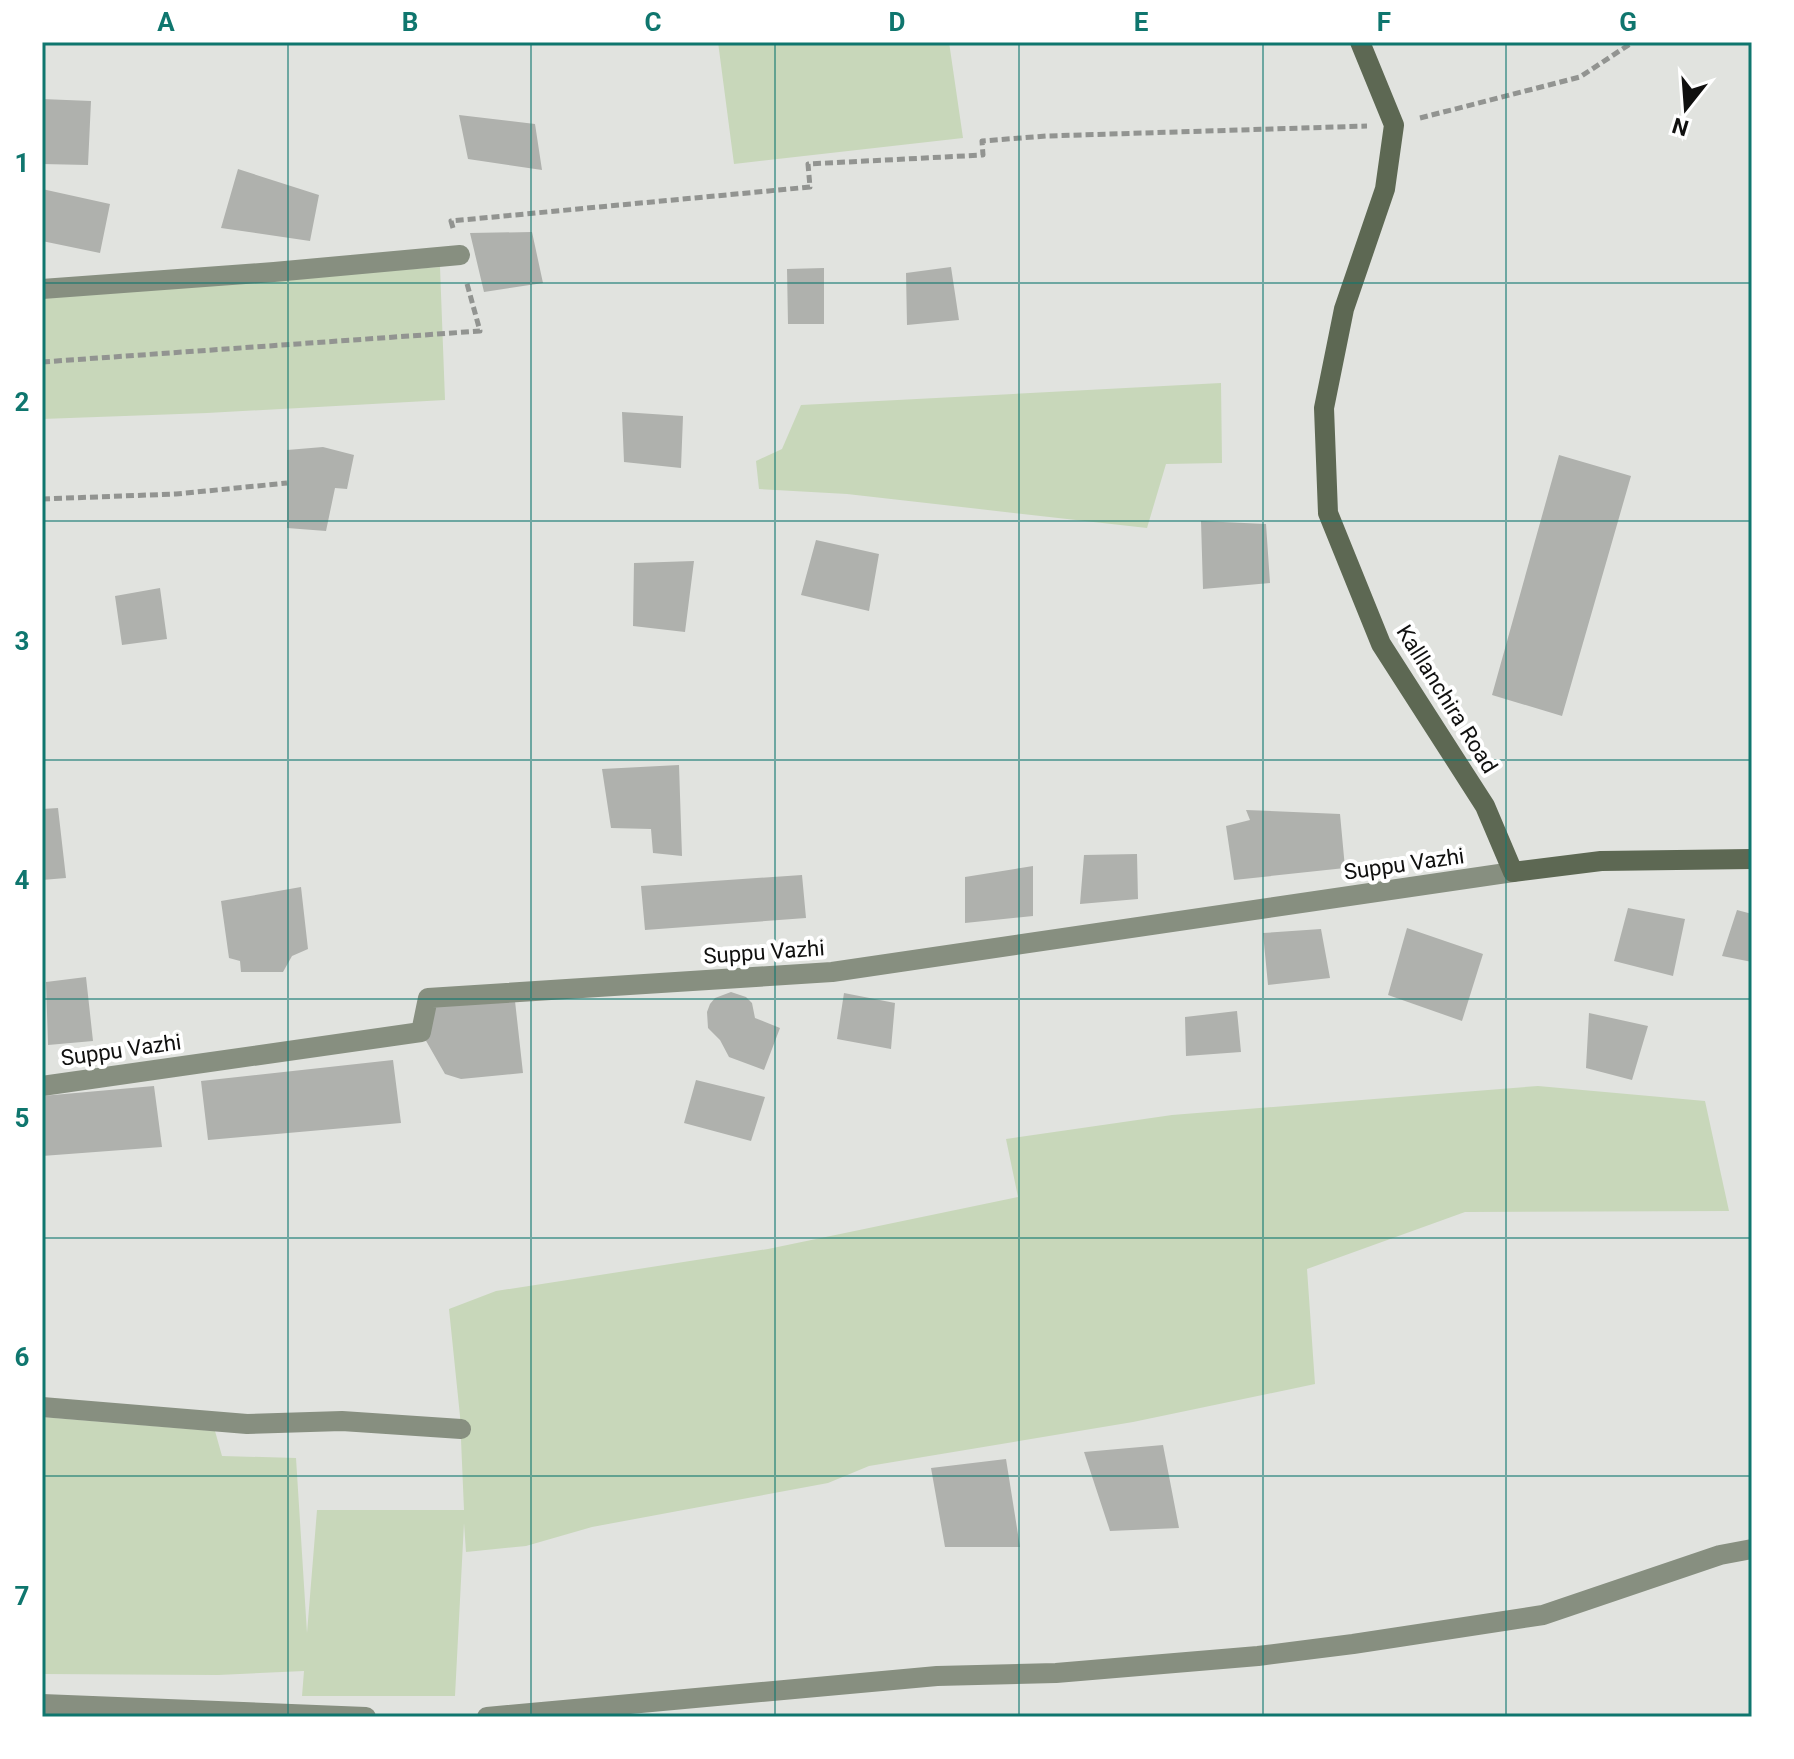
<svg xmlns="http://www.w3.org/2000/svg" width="1794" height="1759" font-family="Roboto,sans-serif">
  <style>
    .green { fill: #c8d7ba }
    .building { fill: #afb1ad }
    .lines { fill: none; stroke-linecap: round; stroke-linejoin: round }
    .path { stroke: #929491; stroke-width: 5; stroke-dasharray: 8 4; stroke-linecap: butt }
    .street { stroke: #878f80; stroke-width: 20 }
    .secondary { stroke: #5d6853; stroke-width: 20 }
    .grid { fill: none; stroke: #0f766e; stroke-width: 2; stroke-opacity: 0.55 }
    .labels { text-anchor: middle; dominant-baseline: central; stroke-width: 8; stroke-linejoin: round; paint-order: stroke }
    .street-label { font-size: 22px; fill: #10100f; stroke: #fff }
    .neatline { fill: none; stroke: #0f766e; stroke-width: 3 }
    .grid-label { font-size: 26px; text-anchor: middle; font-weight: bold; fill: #0f766e }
  </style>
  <rect width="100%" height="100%" fill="#e1e3df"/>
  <path class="green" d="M718 42H949L963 138 734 164Z
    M440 267 445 400 207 413 42 419V296Z
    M1221 383 1222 463 1166 464 1147 528 847 494 759 489 756 461 782 449 801 405Z
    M1538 1086 1705 1101 1729 1211 1465 1212 1307 1269 1315 1384 1133 1422 869 1466 828 1483 592 1527 526 1546 466 1552 464 1523 455 1696H302L304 1671 218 1675 42 1674V1417L215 1431 222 1456 296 1458 307 1633 317 1510H464L460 1416 449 1309 496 1291 768 1249 1018 1197 1006 1139 1172 1115Z"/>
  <path class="building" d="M42 99 91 101 88 165 42 164Z
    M459 115 535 124 542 170 468 159Z
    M238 169 319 195 310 241 221 228Z
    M42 189 110 204 100 253 42 241Z
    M532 232 543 283 484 292 470 233Z
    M951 267 959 320 907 325 906 273Z
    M824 268V324H788L787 269Z
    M622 412 683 416 681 468 624 462Z
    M323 447 354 455 347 489 335 488 326 531 287 528V450Z
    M1559 455 1631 476 1562 716 1492 695Z
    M1201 521 1266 524 1270 583 1203 589Z
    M816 540 879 554 869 611 801 595Z
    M694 561 685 632 633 626 634 563Z
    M160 588 167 639 122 645 115 596Z
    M679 765 682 856 653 853 651 829 611 828 602 769Z
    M58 808 66 878 42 880V809Z
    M1246 810 1340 814 1345 868 1234 880 1226 826 1250 820Z
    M1137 854 1138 899 1080 904 1084 855Z
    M1033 866V916L965 923V877Z
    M802 875 806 918 645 930 641 886Z
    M301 887 308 949 292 956 283 972H241L240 961 229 958 221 901Z
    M1628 908 1685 919 1673 976 1614 961Z
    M1737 910 1752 914V962L1722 956Z
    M1407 928 1483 954 1462 1021 1388 995Z
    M1321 929 1330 978 1268 985 1263 933Z
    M86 977 93 1041 48 1045 46 982Z
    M731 992 746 997 752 1003 755 1018 780 1028 764 1070 729 1057 720 1040 708 1028 707 1012 710 1004 715 998Z
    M844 993 895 1003 891 1049 837 1039Z
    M428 998 515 1001 523 1073 461 1079 445 1074 421 1032Z
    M1237 1011 1241 1052 1186 1056 1185 1017Z
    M1589 1013 1648 1026 1632 1080 1586 1068Z
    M393 1060 401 1123 208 1140 201 1081Z
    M696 1080 765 1097 751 1141 684 1123Z
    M154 1086 162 1147 42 1156V1096Z
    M1163 1445 1179 1528 1110 1531 1084 1452Z
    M1006 1459 1020 1547H945L931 1468Z"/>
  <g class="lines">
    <path class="path" d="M1420 118 1580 77 1633 42
      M453 228 451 221 810 187 808 164 983 155 982 141 1046 136 1367 126
      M42 362 480 331 466 280
      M42 499 176 494 287 483"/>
    <path class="street" d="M42 289 274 272 460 255
      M42 1086 421 1032 428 998 832 972 1513 872
      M42 1407 247 1424 342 1421 461 1429
      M42 1704 366 1717
      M487 1717 937 1676 1056 1673 1258 1656 1353 1644 1543 1615 1720 1555 1752 1549"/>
    <path class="secondary" d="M1360 42 1394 125 1385 189 1344 309 1324 408 1328 513 1381 644 1485 806 1513 872 1601 861 1752 859"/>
  </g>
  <path class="grid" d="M288 42V1717M531 42V1717M775 42V1717M1019 42V1717M1263 42V1717M1506 42V1717M42 283H1752M42 521H1752M42 760H1752M42 999H1752M42 1238H1752M42 1476H1752"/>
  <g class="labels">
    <g class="street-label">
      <text transform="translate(1447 699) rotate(58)">Kalllanchira Road</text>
      <text transform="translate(1404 864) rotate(-8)">Suppu Vazhi</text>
      <text transform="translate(764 952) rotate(-4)">Suppu Vazhi</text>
      <text transform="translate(121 1050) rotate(-8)">Suppu Vazhi</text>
    </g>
  </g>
  <rect width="1794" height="1759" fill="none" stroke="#ffffff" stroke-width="88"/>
  <g transform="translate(1686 108) rotate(197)" stroke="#ffffff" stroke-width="6" paint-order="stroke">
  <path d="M0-6L14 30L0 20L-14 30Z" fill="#10100f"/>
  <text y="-12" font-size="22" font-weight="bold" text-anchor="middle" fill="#10100f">N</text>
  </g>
  <rect x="44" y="44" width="1706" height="1671" class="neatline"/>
  <g class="grid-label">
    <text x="166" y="31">A</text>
    <text x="410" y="31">B</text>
    <text x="653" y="31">C</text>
    <text x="897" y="31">D</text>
    <text x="1141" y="31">E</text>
    <text x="1384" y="31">F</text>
    <text x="1628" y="31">G</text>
    <text x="22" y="172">1</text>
    <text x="22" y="411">2</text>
    <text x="22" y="650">3</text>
    <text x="22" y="889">4</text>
    <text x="22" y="1127">5</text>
    <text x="22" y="1366">6</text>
    <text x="22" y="1605">7</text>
  </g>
</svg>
